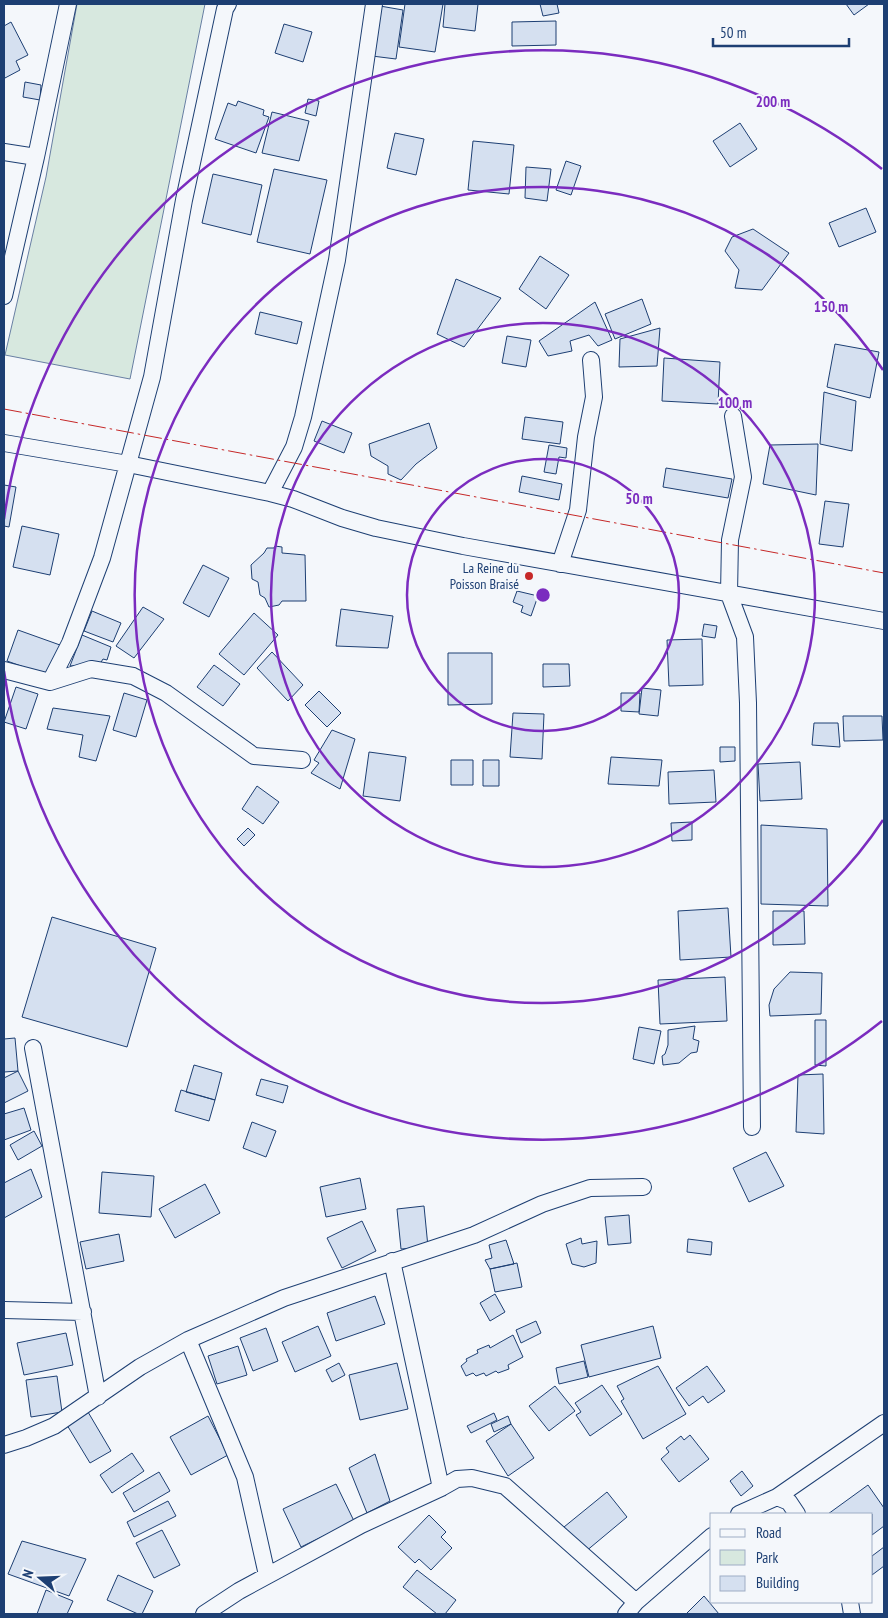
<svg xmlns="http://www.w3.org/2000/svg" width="888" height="1618" font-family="'PT Sans Narrow',sans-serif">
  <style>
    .green { fill: #d7e8df; stroke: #687fa3 }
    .building { fill: #d5e0f0; stroke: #1d3f73 }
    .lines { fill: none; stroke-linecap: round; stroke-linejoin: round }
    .minor-casing { stroke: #1d3f73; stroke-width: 18 }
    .minor { stroke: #f4f7fb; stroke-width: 16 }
    .power { stroke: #c62828; stroke-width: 1; stroke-dasharray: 18 4 2.5 4; stroke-linecap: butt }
    .ring { fill: none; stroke: #7b2cbf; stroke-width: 2.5 }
    .poi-dot { fill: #c62828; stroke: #f4f7fb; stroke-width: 2 }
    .labels { text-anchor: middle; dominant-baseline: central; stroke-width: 4; stroke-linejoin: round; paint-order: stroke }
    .poi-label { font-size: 14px; fill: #1d3f73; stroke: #f4f7fb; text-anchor: end }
    .centre { fill: #7b2cbf; stroke: #f4f7fb; stroke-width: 2.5 }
    .ring-label { font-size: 15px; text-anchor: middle; font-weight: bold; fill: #7b2cbf; stroke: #f4f7fb; stroke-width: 4; stroke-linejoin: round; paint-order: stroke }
  </style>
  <rect width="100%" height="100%" fill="#f4f7fb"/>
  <path class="green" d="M77 4H205L130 379 5 355 46 177Z"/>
  <path class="building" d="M405 4H443L435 52 399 47Z
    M445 4H478L475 31 443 27Z
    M540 4H557L559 13 543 16Z
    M846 4H869L854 15Z
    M380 6 403 10 396 59 372 56Z
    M556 21V45L512 46V22Z
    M11 22 28 55 16 61 20 70 5 78 4 75V26Z
    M284 24 312 32 303 62 275 53Z
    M25 82 41 85 40 100 23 97Z
    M308 99 319 101 316 116 305 113Z
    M238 101 264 110 263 115 269 117 256 153 215 139 228 103 236 106Z
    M272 112 309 121 299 161 262 153Z
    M740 123 757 149 730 167 713 141Z
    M395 133 424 139 416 175 387 168Z
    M473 141 514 145 509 194 468 190Z
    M566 161 581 166 571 195 556 190Z
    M526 167 551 169 547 201 525 198Z
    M274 169 327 180 310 254 257 242Z
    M213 174 262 185 251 235 202 223Z
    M866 208 876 232 839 247 829 223Z
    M753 229 789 253 762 290 735 288 739 270 725 251 732 237Z
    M540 256 569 275 546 309 519 289Z
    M456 279 501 298 464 347 437 334Z
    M642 299 651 324 615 339 605 314Z
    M595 302 612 340 598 346 589 335 570 341 572 351 548 356 539 341Z
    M260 312 302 322 297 344 255 334Z
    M660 328 657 366 619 367 620 339Z
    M507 336 531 340 526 367 502 363Z
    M835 344 879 352 870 398 827 387Z
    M664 358 720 362 718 404 662 401Z
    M824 392 856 401 852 451 820 444Z
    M525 417 563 422 560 444 522 439Z
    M322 421 352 433 344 453 314 441Z
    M429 423 437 448 416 464 401 480 388 474V466L371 456 369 444Z
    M818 444 816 495 763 484 770 445Z
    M549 445 567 448 566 458 559 457 556 474 544 472Z
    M666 468 732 479 728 498 663 487Z
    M522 476 562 484 559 500 519 492Z
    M4 485 16 487 9 527 4 526Z
    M825 501 849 504 843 547 819 544Z
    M22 526 59 534 50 575 13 567Z
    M275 546 282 547V553L305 555 306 601H282L279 605 269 607 265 598 260 595 258 582 252 579 251 565 264 553 267 548H274Z
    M203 565 229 578 209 617 183 603Z
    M517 591 538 596 531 616 521 612 523 606 513 602Z
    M143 607 164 619 134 658 116 646Z
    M341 609 393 616 388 648 336 646Z
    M92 611 121 623 113 642 84 631Z
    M254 613 278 635 244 675 219 654Z
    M704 624 717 626 715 638 702 636Z
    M18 630 60 645 49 676 7 661Z
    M82 635 111 647 107 660 103 659 98 667 88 665 70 666Z
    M702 639 703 685 669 686 667 640Z
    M272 652 303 685 288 701 257 668Z
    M448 653H492V704L448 705Z
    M543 664H569L570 686 543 687Z
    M214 665 240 684 223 706 197 687Z
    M16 687 38 694 26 729 4 722Z
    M642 688 661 690 658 716 639 714Z
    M319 691 341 713 327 727 305 705Z
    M124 693 147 700 136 737 113 730Z
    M621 693H640L639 712 621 711Z
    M53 708 110 716 96 761 79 757 83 735 47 729Z
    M513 713 544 714 542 759 510 757Z
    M843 716H882L883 740 844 741Z
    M814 723H838L840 747 812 745Z
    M332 730 355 739 340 789 311 773 319 763 314 760Z
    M720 747H735V761L720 762Z
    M369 752 406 757 400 801 363 796Z
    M611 757 662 760 659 786 608 784Z
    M451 760H473V785H451Z
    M483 760H499V786H483Z
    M800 762 802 799 760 801 758 764Z
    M714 770 716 802 669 804 668 772Z
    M257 786 279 802 263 824 242 809Z
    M692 822V840L672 841 671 823Z
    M761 825 827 829 828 906 761 904Z
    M248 828 255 835 244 846 237 839Z
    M728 908 731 957 680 960 678 911Z
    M773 911H804L805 944 773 945Z
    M52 917 156 948 127 1047 22 1017Z
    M790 972 822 973 821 1014 770 1016 769 1005 774 989Z
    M725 977 727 1021 660 1024 658 980Z
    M815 1020H826V1066L815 1065Z
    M695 1026 693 1039 699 1041 697 1052 691 1053 679 1063 663 1065 662 1056 665 1054 668 1045V1030Z
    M639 1027 661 1031 654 1064 633 1059Z
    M15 1038 18 1071 4 1072V1039Z
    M194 1065 222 1073 215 1100 186 1092Z
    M18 1071 28 1091 4 1103V1078Z
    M823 1074 824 1134 796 1132 798 1075Z
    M261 1079 288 1086 283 1103 256 1095Z
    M181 1090 215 1100 209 1121 175 1111Z
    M24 1108 31 1130 4 1140V1114Z
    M252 1122 276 1131 266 1157 243 1148Z
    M34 1131 42 1146 18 1160 10 1145Z
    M766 1152 784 1186 749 1202 733 1168Z
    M31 1169 42 1197 4 1218V1183Z
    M102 1172 154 1176 151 1217 99 1213Z
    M360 1178 366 1209 326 1217 320 1187Z
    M205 1184 220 1213 175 1238 159 1209Z
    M424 1206 428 1247 401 1249 397 1209Z
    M629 1215 631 1243 608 1245 605 1217Z
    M362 1221 376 1251 342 1268 327 1238Z
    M119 1234 124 1261 86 1269 80 1242Z
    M581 1238 582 1244 597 1241 596 1263 584 1267 572 1264 566 1244Z
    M688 1239 712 1242 711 1255 687 1252Z
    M506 1240 514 1264 490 1269 485 1260 492 1258 489 1245Z
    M517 1263 522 1287 495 1292 490 1269Z
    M495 1294 505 1312 490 1321 480 1303Z
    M375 1296 385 1324 336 1341 327 1313Z
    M536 1321 541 1333 521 1343 516 1330Z
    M318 1326 331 1356 295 1372 282 1342Z
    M653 1326 661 1358 589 1377 581 1345Z
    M266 1328 278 1361 253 1371 240 1338Z
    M66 1333 73 1365 24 1375 17 1343Z
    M513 1335 523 1357 508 1365 509 1369 498 1373 496 1371 486 1376 484 1373 476 1376 473 1373 466 1376 461 1366 467 1361 466 1359 478 1353 477 1350 489 1345 490 1348Z
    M238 1346 247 1375 217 1384 208 1356Z
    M584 1361 588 1377 559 1384 556 1368Z
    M339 1363 345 1375 332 1382 326 1370Z
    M397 1363 408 1409 360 1420 349 1375Z
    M658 1366 686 1414 643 1439 621 1401 624 1399 617 1386Z
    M707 1366 725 1391 708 1403 703 1396 689 1406 676 1388Z
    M57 1376 62 1412 31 1417 26 1380Z
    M602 1385 622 1414 590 1436 576 1415 581 1412 575 1403Z
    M555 1386 575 1411 549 1431 529 1406Z
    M88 1412 111 1451 90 1463 67 1425Z
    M494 1413 497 1420 471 1433 467 1426Z
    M208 1416 228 1455 191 1475 170 1437Z
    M508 1416 511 1424 494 1432 491 1424Z
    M511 1424 534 1458 508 1476 486 1441Z
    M690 1435 709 1459 679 1482 661 1459 669 1452 666 1448 681 1436 684 1440Z
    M132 1453 144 1471 112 1493 100 1475Z
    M375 1454 390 1501 367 1513 349 1468Z
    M742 1471 753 1486 741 1496 730 1481Z
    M159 1472 170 1491 134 1512 123 1493Z
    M336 1484 354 1521 301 1547 283 1509Z
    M868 1485 884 1508V1526L872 1535V1514H828Z
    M607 1492 627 1517 585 1552 564 1527Z
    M168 1501 176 1516 134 1537 127 1522Z
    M429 1515 446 1532 441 1537 452 1548 431 1570 419 1559 415 1563 398 1547Z
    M162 1530 180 1565 154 1578 136 1543Z
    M22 1541 86 1559 69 1596 8 1574Z
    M884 1547V1566L872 1575V1556Z
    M417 1570 456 1600 445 1614H437L403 1587Z
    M118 1575 153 1591 142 1614H138L107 1600Z
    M46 1590 73 1601 67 1614H37Z
    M704 1596 719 1614H686Z"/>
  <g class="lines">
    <defs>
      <path id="minor" d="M4 152 36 157 68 4
        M4 296 36 157
        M733 416 743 477 730 540 729 594 745 637 748 703 752 1127
        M4 443 128 464 270 493 293 499 342 518 376 528 463 546 884 621
        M270 493 294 447 303 417 337 260 374 4
        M560 564 578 510 586 437 594 397 591 360
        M4 670 50 682 91 669 133 676 166 693 254 756 302 760
        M50 682 70 643 102 558 152 377 184 200 225 9 228 4
        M33 1048 98 1397
        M392 1261 441 1488
        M4 1310 83 1312
        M188 1340 245 1477 267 1575
        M4 1445 26 1438 54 1426 140 1367 188 1340 284 1298 474 1235 542 1204 590 1188 643 1187
        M777 1497 789 1502 797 1514
        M739 1514 777 1497 884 1423
        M850 1602 852 1614
        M204 1614 239 1591 361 1525 441 1488 457 1479 472 1478 505 1486 636 1602
        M626 1614 636 1602 712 1536"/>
    </defs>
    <use href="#minor" class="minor-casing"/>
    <use href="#minor" class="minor"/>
    <path class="power" d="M4 409 884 573"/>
  </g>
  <g class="ring">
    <circle cx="543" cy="595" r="136"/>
    <circle cx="543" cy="595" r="272"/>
    <path d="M883 820A408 408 0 1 1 883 370"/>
    <path d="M882 1021A544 544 0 0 1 4 671M4 519A544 544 0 0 1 882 169"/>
  </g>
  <circle class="poi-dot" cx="529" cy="576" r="5"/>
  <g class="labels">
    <g class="poi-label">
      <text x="519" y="568">La Reine du<tspan x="519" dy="16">Poisson Braisé</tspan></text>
    </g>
  </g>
  <circle cx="543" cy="595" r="8" class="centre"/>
  <g class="ring-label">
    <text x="773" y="107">200 m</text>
    <text x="831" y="312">150 m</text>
    <text x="735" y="408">100 m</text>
    <text x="639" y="504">50 m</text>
  </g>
  <rect width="888" height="1618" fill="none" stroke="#1d3f73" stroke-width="10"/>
  <rect x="710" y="1513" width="162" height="90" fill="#f4f7fb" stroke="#9eadc5"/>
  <rect x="720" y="1529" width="25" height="8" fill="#f4f7fb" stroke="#9eadc5"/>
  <text x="756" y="1538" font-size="15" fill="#1d3f73">Road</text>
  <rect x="720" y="1550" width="25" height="15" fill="#d7e8df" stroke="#9eadc5"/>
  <text x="756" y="1563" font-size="15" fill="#1d3f73">Park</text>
  <rect x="720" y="1576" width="25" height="15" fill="#d5e0f0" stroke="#9eadc5"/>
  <text x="756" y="1588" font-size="15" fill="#1d3f73">Building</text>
  <g transform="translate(40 1578) rotate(289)" stroke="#f4f7fb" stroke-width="4" paint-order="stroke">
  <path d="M0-4L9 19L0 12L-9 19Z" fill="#1d3f73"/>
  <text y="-8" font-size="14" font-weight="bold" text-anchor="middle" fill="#1d3f73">N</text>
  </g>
  <path d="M713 38v8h136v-8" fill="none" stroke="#1d3f73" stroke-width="2.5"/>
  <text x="720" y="38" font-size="15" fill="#1d3f73" stroke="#f4f7fb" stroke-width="4" paint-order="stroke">50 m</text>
</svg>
